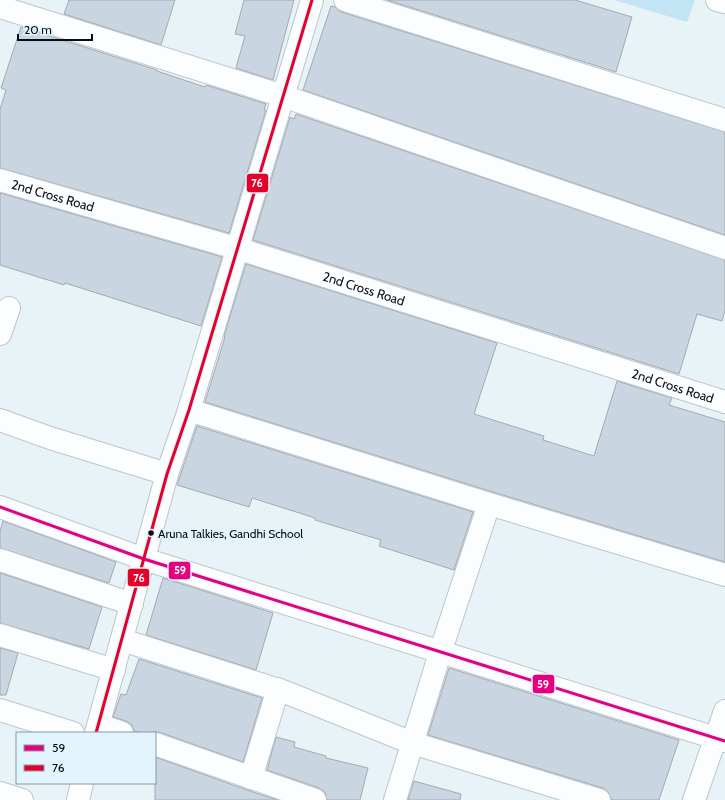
<svg xmlns="http://www.w3.org/2000/svg" width="725" height="800" font-family="Cabin,sans-serif">
  <style>
    .green { fill: #c3e4f4 }
    .building { fill: #c9d5e1; stroke: #a2aab1 }
    .lines { fill: none; stroke-linecap: round; stroke-linejoin: round }
    .minor-casing { stroke: #bbc6cb; stroke-width: 24 }
    .tertiary-casing { stroke: #bbc6cb; stroke-width: 24 }
    .minor { stroke: #fcfdfe; stroke-width: 22 }
    .tertiary { stroke: #fcfdfe; stroke-width: 22 }
    .bus-1-casing { stroke: #e2f5fe; stroke-width: 6 }
    .bus-2-casing { stroke: #e2f5fe; stroke-width: 6 }
    .bus-1 { stroke: #e5007d; stroke-width: 3 }
    .bus-2 { stroke: #e4002b; stroke-width: 3 }
    .bus-dot { fill: #040e13; stroke: #e2f5fe; stroke-width: 1.5 }
    .labels { text-anchor: middle; dominant-baseline: central; stroke-width: 3.5; stroke-linejoin: round; paint-order: stroke }
    .bus-label { font-size: 12px; fill: #040e13; stroke: #e2f5fe; text-anchor: start }
    .street-label { font-size: 13px; fill: #040e13; stroke: #e2f5fe }
    .line-badge { stroke: #e2f5fe; stroke-width: 1.5 }
    .badge-label { font-size: 11px; text-anchor: middle; font-weight: bold; fill: #fff }
  </style>
  <rect width="100%" height="100%" fill="#e8f3f8"/>
  <path class="green" d="M614 0H695L687 22Z"/>
  <path class="building" d="M69 0H175L161 45 64 14Z
    M244 0H294L273 80 236 68 245 36 235 34Z
    M387 0H575L632 17 616 72Z
    M331 6 335 7 341 12 725 132V235L303 90Z
    M21 27 157 70V71L205 87 206 85 266 104 264 110H266L229 233 0 168V109L6 90 1 88Z
    M296 114 725 260V310L722 321 697 314 679 374 253 240 290 117 294 119Z
    M0 193 222 257 201 326 65 283 64 285 0 265Z
    M246 264 497 343 474 414 544 436 543 440 594 456 617 381 672 398 669 405 725 422V562L493 492 205 402 225 337 224 336Z
    M197 426 473 512 454 570 379 546 381 540 315 520V518L252 498 249 507 177 485Z
    M3 521 116 562 109 583 0 548V531Z
    M0 573 102 607 89 649 0 623Z
    M163 578 273 613 256 670 146 635Z
    M0 648 18 653 6 695H0Z
    M139 659 262 698 243 762 159 732 141 733 134 731 132 725 126 721 113 717 121 694 126 695Z
    M449 668 679 740 659 800H614L611 799 608 792 603 788 428 735Z
    M276 737 295 742 294 747 326 756V758L368 768 360 800H327L325 792 319 788 267 770Z
    M155 757 247 790 277 800H155Z
    M414 781 461 794 460 800H408Z"/>
  <g class="lines">
    <defs>
      <g id="minor">
        <path d="M345 0 725 120"/>
        <path d="M717 0 725 2"/>
        <path d="M0 7 283 96 725 248"/>
        <path id="s1" d="M0 180 236 248"/>
        <path d="M0 334 9 308"/>
        <path d="M189 410 489 504 725 575"/>
        <path d="M0 420 50 438 167 474"/>
        <path d="M0 507 144 559 725 741"/>
        <path d="M0 560 132 604"/>
        <path d="M0 635 114 670"/>
        <path d="M122 640 285 692 412 743 599 800"/>
        <path d="M0 710 73 733"/>
        <path d="M99 725 122 733"/>
        <path d="M155 744 315 800"/>
        <path d="M251 778 278 689"/>
        <path d="M0 793 22 800"/>
        <path d="M395 800 440 653 489 504"/>
        <path d="M694 800 725 711"/>
      </g>
      <g id="tertiary">
        <path id="s2" d="M236 248 725 402"/>
        <path d="M96 733 167 474 189 410 312 0"/>
        <path d="M78 800 82 783"/>
      </g>
    </defs>
    <use href="#minor" class="minor-casing"/>
    <use href="#tertiary" class="tertiary-casing"/>
    <use href="#minor" class="minor"/>
    <use href="#tertiary" class="tertiary"/>
    <defs>
      <path id="bus-1" d="M0 507 144 559 725 741"/>
      <path id="bus-2" d="M96 733 167 474 189 410 312 0"/>
    </defs>
    <use href="#bus-1" class="bus-1-casing"/>
    <use href="#bus-2" class="bus-2-casing"/>
    <use href="#bus-1" class="bus-1"/>
    <use href="#bus-2" class="bus-2"/>
  </g>
  <circle class="bus-dot" cx="151" cy="533" r="3.5"/>
  <g class="labels">
    <g class="bus-label">
      <text x="158" y="533">Aruna Talkies, Gandhi School</text>
    </g>
    <g class="street-label">
      <text stroke="none"><textPath href="#s1" startOffset="55">2nd Cross Road</textPath></text>
      <text stroke="none"><textPath href="#s2" startOffset="134">2nd Cross Road</textPath></text>
      <text stroke="none"><textPath href="#s2" startOffset="458">2nd Cross Road</textPath></text>
    </g>
  </g>
  <g class="line-badge">
    <rect x="246" y="173" width="23" height="20" rx="4" fill="#e4002b"/>
    <rect x="168" y="561" width="23" height="19" rx="4" fill="#e5007d"/>
    <rect x="127" y="568" width="23" height="19" rx="4" fill="#e4002b"/>
    <rect x="532" y="674" width="23" height="20" rx="4" fill="#e5007d"/>
  </g>
  <g class="badge-label">
    <text x="257" y="187">76</text>
    <text x="180" y="574">59</text>
    <text x="139" y="582">76</text>
    <text x="543" y="688">59</text>
  </g>
  <rect x="16" y="732" width="140" height="52" fill="#e2f5fe" stroke="#8999a0"/>
  <rect x="24" y="745" width="20" height="6" fill="#e5007d" stroke="#8999a0"/>
  <text x="52" y="752" font-size="12" fill="#040e13">59</text>
  <rect x="24" y="765" width="20" height="6" fill="#e4002b" stroke="#8999a0"/>
  <text x="52" y="772" font-size="12" fill="#040e13">76</text>
  <path d="M18 34v6h74v-6" fill="none" stroke="#040e13" stroke-width="2"/>
  <text x="24" y="34" font-size="12" fill="#040e13" stroke="#e2f5fe" stroke-width="3" paint-order="stroke">20 m</text>
</svg>
